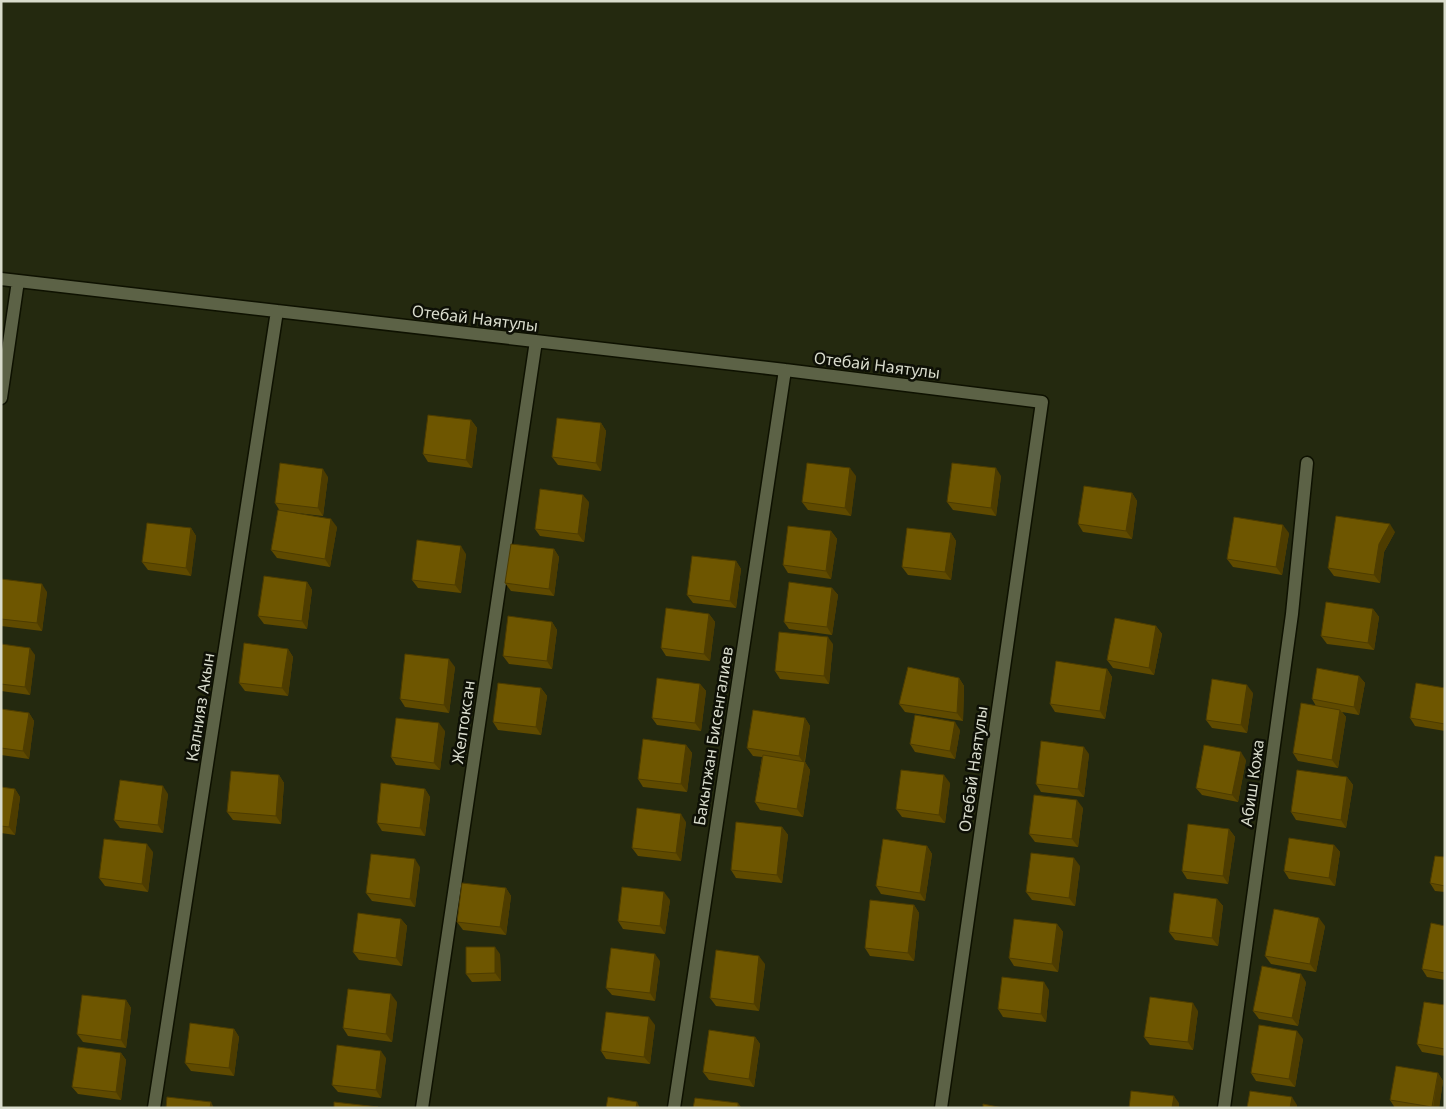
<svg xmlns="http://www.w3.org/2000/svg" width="1446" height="1109" font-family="'Noto Sans',sans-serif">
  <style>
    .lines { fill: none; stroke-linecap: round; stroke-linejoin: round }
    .street-casing { stroke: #0e1100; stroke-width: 15 }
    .street { stroke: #5c6246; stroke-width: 12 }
    .wall { fill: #5f4a00 }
    .shaded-wall { fill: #4d3c00 }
    .building { fill: #6e5600; stroke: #4d3c00 }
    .labels { text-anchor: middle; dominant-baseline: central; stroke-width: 5; stroke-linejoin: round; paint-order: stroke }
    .street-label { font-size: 16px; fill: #d9dccd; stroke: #0e1006 }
  </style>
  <rect width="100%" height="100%" fill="#24290f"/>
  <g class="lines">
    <defs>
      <path id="street" d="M1 279 785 370 1042 402 941 1108
        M1 398 18 281
        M154 1108 277 311
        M422 1108 536 341
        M674 1108 785 370
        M1224 1108 1292 614 1307 463"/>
    </defs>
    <use href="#street" class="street-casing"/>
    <use href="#street" class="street"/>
  </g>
  <path class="wall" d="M471 420 477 428 472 468 428 462 423 454Z
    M601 423 606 431 601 471 558 465 552 457Z
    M856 476 851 516 808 510 802 502Z
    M1001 476 996 516 953 510 947 502Z
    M328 477 323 516 280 511 275 503Z
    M1132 493 1137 501 1132 539 1083 532 1078 524Z
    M589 502 584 542 540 536 535 529Z
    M337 527 330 567 277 558 271 550Z
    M191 528 196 536 191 576 148 570 142 562Z
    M831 531 837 539 831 579 788 573 783 565Z
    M1395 532 1384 552 1380 583 1334 576 1328 568Z
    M951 533 956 541 951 580 908 575 902 567Z
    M1289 533 1282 575 1233 567 1227 559Z
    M554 549 559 557 554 596 511 591 505 583Z
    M466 554 461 593 418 588 412 580Z
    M736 561 741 569 736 608 693 603 687 595Z
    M1 579 47 592 42 631 1 626Z
    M307 582 312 590 307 629 264 624 258 616Z
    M832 588 838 595 832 635 789 629 784 622Z
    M1373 609 1379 617 1374 650 1327 644 1321 636Z
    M709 614 715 622 710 661 666 656 661 648Z
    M552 622 557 630 552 669 509 664 503 656Z
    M1156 626 1162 634 1154 675 1113 668 1107 660Z
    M1 644 35 655 30 695 1 691Z
    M833 644 829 684 780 679 775 671Z
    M288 649 293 657 288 696 245 691 239 683Z
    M455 667 449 713 405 707 400 699Z
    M1107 669 1112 677 1105 719 1055 712 1050 704Z
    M1359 676 1365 683 1359 715 1342 712 1346 717 1338 768 1298 761 1293 753 1316 706 1312 699Z
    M959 678 964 686 963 721 905 712 899 704Z
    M700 684 706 691 701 731 657 725 652 718Z
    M541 688 547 696 541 735 498 730 493 722Z
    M1445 688V731L1415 726 1410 718Z
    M1253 693 1247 733 1212 728 1206 720Z
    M1 709 29 713 34 721 29 759 1 755Z
    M805 718 810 726 805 762 810 770 803 817 760 810 755 802 762 757 753 756 747 748Z
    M960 730 955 759 915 752 910 744Z
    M445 731 440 770 396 765 391 757Z
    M686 745 692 753 687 792 643 787 638 779Z
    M1089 754 1084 797 1041 792 1036 784Z
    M1246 760 1238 802 1202 795 1196 788Z
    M279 775 284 783 281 824 233 820 227 812Z
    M1347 777 1353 785 1346 828 1296 820 1291 812Z
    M950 783 945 823 902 817 896 809Z
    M1 787 15 789 20 797 15 835 1 833Z
    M425 789 430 797 425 836 382 831 377 823Z
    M168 794 163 833 120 828 114 820Z
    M1083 808 1078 847 1035 842 1029 834Z
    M686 822 681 861 638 856 632 848Z
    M782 827 788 835 782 883 736 878 731 870Z
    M1229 829 1235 837 1228 884 1187 879 1182 871Z
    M1334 845 1340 852 1335 886 1289 879 1284 871Z
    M927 846 932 854 925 901 881 894 876 886Z
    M153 852 148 892 105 886 99 878Z
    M1445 857V892L1435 891 1430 883Z
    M1080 866 1075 906 1032 900 1026 892Z
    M420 867 415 907 372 901 366 893Z
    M506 888 511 896 506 935 463 930 457 922Z
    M1217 899 1223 906 1218 946 1175 940 1169 932Z
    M670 900 665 934 623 929 618 921Z
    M914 905 919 913 914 961 870 956 865 948Z
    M401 919 407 926 402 966 359 960 353 952Z
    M1057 924 1063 932 1058 972 1014 966 1009 958Z
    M1325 926 1316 972 1271 964 1265 956Z
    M1445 926V980L1427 977 1422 969Z
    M500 954 501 981 472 982 466 974Z
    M660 961 655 1001 612 995 606 988Z
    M765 964 759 1011 716 1006 710 998Z
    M1306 982 1298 1026 1259 1019 1253 1011Z
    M1049 990 1046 1022 1003 1017 998 1009Z
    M126 1000 131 1008 126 1048 83 1042 77 1034Z
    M397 1002 392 1042 348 1036 343 1028Z
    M1445 1005V1056L1422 1052 1417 1044Z
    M1198 1011 1193 1050 1150 1045 1144 1037Z
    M655 1025 650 1064 606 1059 601 1051Z
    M234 1029 239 1037 234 1076 191 1071 185 1063Z
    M755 1037 760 1044 754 1087 709 1080 703 1072Z
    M1303 1039 1295 1087 1256 1081 1251 1073Z
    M121 1053 126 1060 121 1100 78 1094 72 1087Z
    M386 1058 381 1098 338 1092 332 1085Z
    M1438 1073 1443 1081 1439 1108H1395L1390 1100Z"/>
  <path class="shaded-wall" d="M471 420 477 428 472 468 466 460Z
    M601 423 606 431 601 471 596 463Z
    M850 468 856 476 851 516 845 508Z
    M996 468 1001 476 996 516 991 508Z
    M323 469 328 477 323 516 318 508Z
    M1132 493 1137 501 1132 539 1126 531Z
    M583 495 589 502 584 542 578 534Z
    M331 519 337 527 330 567 325 559Z
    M1390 524 1395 532 1384 552 1380 583 1374 575 1379 544Z
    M1283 525 1289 533 1282 575 1276 567Z
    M191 528 196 536 191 576 186 568Z
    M831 531 837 539 831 579 826 571Z
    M951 533 956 541 951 580 945 572Z
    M461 546 466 554 461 593 455 585Z
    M554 549 559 557 554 596 549 589Z
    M736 561 741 569 736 608 730 601Z
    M307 582 312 590 307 629 302 621Z
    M42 584 47 592 42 631 37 623Z
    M832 588 838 595 832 635 827 627Z
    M1373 609 1379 617 1374 650 1368 643Z
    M709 614 715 622 710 661 704 654Z
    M552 622 557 630 552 669 547 661Z
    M1156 626 1162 634 1154 675 1149 668Z
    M828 637 833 644 829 684 824 676Z
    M30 648 35 655 30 695 25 687Z
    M288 649 293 657 288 696 282 688Z
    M449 659 455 667 449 713 444 705Z
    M1107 669 1112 677 1105 719 1100 711Z
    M1359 676 1365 683 1359 715 1354 707Z
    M959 678 964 686 963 721 957 713Z
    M700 684 706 691 701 731 695 723Z
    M1247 685 1253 693 1247 733 1241 725Z
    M541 688 547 696 541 735 536 727Z
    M1340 710 1346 717 1338 768 1332 760Z
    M29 713 34 721 29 759 23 751Z
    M805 718 810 726 804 764 799 756Z
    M955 722 960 730 955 759 950 751Z
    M439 723 445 731 440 770 434 763Z
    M686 745 692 753 687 792 681 784Z
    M1084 747 1089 754 1084 797 1078 789Z
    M1241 752 1246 760 1238 802 1232 795Z
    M805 762 810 770 803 817 797 809Z
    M279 775 284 783 281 824 276 816Z
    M944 775 950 783 945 823 939 815Z
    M1347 777 1353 785 1346 828 1341 820Z
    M163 786 168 794 163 833 158 825Z
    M15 789 20 797 15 835 9 827Z
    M425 789 430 797 425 836 420 828Z
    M1077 800 1083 808 1078 847 1072 839Z
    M681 814 686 822 681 861 676 853Z
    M782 827 788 835 782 883 777 875Z
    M1229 829 1235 837 1228 884 1223 876Z
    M147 844 153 852 148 892 142 884Z
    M1334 845 1340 852 1335 886 1329 878Z
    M927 846 932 854 925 901 920 893Z
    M1074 858 1080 866 1075 906 1069 898Z
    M415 859 420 867 415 907 410 899Z
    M506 888 511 896 506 935 500 927Z
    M664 892 670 900 665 934 660 926Z
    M1217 899 1223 906 1218 946 1212 938Z
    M914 905 919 913 914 961 908 953Z
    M1319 918 1325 926 1316 972 1310 964Z
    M401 919 407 926 402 966 396 958Z
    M1057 924 1063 932 1058 972 1052 964Z
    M495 947 500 954 501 981 495 973Z
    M655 954 660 961 655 1001 650 993Z
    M759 956 765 964 759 1011 754 1004Z
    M1301 974 1306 982 1298 1026 1292 1018Z
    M1044 982 1049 990 1046 1022 1041 1014Z
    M391 994 397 1002 392 1042 386 1034Z
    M126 1000 131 1008 126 1048 121 1040Z
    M1193 1003 1198 1011 1193 1050 1188 1042Z
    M649 1017 655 1025 650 1064 644 1057Z
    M234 1029 239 1037 234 1076 229 1068Z
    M1297 1031 1303 1039 1295 1087 1289 1079Z
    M755 1037 760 1044 754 1087 749 1079Z
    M381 1051 386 1058 381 1098 376 1090Z
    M121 1053 126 1060 121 1100 116 1092Z
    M1438 1073 1443 1081 1439 1108H1433Z
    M1174 1096 1179 1103V1108H1172Z
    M1292 1097 1297 1105V1108H1290Z
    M211 1102 214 1108H210Z
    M637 1102 640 1108H636Z
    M738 1103 742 1108H738Z"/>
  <path class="building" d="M428 415 471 420 466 460 423 454Z
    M557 418 601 423 596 463 552 457Z
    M280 463 323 469 318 508 275 503Z
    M807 463 850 468 845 508 802 502Z
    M952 463 996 468 991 508 947 502Z
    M1084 486 1132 493 1126 531 1078 524Z
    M540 489 583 495 578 534 535 529Z
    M278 510 331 519 325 559 271 550Z
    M1336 516 1390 524 1379 544 1374 575 1328 568Z
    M1234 517 1283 525 1276 567 1227 559Z
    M147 523 191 528 186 568 142 562Z
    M788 526 831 531 826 571 783 565Z
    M907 528 951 533 945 572 902 567Z
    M417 540 461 546 455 585 412 580Z
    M511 544 554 549 549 589 505 583Z
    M692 556 736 561 730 601 687 595Z
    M264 576 307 582 302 621 258 616Z
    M1 579 42 584 37 623 1 619Z
    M789 582 832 588 827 627 784 622Z
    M1326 602 1373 609 1368 643 1321 636Z
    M666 608 709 614 704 654 661 648Z
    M508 616 552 622 547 661 503 656Z
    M1115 618 1156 626 1149 668 1107 660Z
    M779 632 828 637 824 676 775 671Z
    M244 643 288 649 282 688 239 683Z
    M1 644 30 648 25 687 1 684Z
    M405 654 449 659 444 705 400 699Z
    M1056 661 1107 669 1100 711 1050 704Z
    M908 667 959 678 957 713 899 704Z
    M1317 668 1359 676 1354 707 1312 699Z
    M657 678 700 684 695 723 652 718Z
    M1212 679 1247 685 1241 725 1206 720Z
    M498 683 541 688 536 727 493 722Z
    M1416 683 1445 688V724L1410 718Z
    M1301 703 1340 710 1332 760 1293 753Z
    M1 709 29 713 23 751 1 748Z
    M753 710 805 718 799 756 747 748Z
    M915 715 955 722 950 751 910 744Z
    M396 718 439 723 434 763 391 757Z
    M643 739 686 745 681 784 638 779Z
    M1041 741 1084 747 1078 789 1036 784Z
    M1204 745 1241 752 1232 795 1196 788Z
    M763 755 805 762 797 809 755 802Z
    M901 770 944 775 939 815 896 809Z
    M1297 770 1347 777 1341 820 1291 812Z
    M231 771 279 775 276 816 227 812Z
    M120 780 163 786 158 825 114 820Z
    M381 783 425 789 420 828 377 823Z
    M1 787 15 789 9 827 1 826Z
    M1034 795 1077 800 1072 839 1029 834Z
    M637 808 681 814 676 853 632 848Z
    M736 822 782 827 777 875 731 870Z
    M1188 824 1229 829 1223 876 1182 871Z
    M1289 838 1334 845 1329 878 1284 871Z
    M104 839 147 844 142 884 99 878Z
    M883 839 927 846 920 893 876 886Z
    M1031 853 1074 858 1069 898 1026 892Z
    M371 854 415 859 410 899 366 893Z
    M1435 856 1445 857V886L1430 883Z
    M462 883 506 888 500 927 457 922Z
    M622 887 664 892 660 926 618 921Z
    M1174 893 1217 899 1212 938 1169 932Z
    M870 900 914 905 908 953 865 948Z
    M1274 909 1319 918 1310 964 1265 956Z
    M358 913 401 919 396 958 353 952Z
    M1014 919 1057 924 1052 964 1009 958Z
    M1431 923 1445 926V973L1422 969Z
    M466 947H495V973L466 974Z
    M611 948 655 954 650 993 606 988Z
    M716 950 759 956 754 1004 710 998Z
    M1262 966 1301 974 1292 1018 1253 1011Z
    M1002 977 1044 982 1041 1014 998 1009Z
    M348 989 391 994 386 1034 343 1028Z
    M82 995 126 1000 121 1040 77 1034Z
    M1150 997 1193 1003 1188 1042 1144 1037Z
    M1424 1002 1445 1005V1049L1417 1044Z
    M606 1012 649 1017 644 1057 601 1051Z
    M190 1023 234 1029 229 1068 185 1063Z
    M1259 1025 1297 1031 1289 1079 1251 1073Z
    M709 1030 755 1037 749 1079 703 1072Z
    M337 1045 381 1051 376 1090 332 1085Z
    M78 1047 121 1053 116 1092 72 1087Z
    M1396 1066 1438 1073 1432 1107 1390 1100Z
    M1131 1091 1174 1096 1172 1108H1129Z
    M1250 1091 1292 1097 1290 1108H1247Z
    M167 1097 211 1102 210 1108H166Z
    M608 1097 637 1102 636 1108H606Z
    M695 1098 738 1103V1108H693Z
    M334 1102 378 1107 334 1108Z
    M983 1104 1003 1108H983Z"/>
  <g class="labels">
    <g class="street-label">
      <text transform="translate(475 318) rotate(7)">Отебай Наятулы</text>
      <text transform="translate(877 365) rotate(7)">Отебай Наятулы</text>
      <text transform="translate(200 707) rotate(-81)">Калнияз Акын</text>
      <text transform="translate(463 722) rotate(-82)">Желтоксан</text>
      <text transform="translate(713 736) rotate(-81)">Бакытжан Бисенгалиев</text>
      <text transform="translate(973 769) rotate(-82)">Отебай Наятулы</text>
      <text transform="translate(1252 783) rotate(-82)">Абиш Кожа</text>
    </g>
  </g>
  <rect width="1446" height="1109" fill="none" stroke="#d9dccd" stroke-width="5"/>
</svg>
